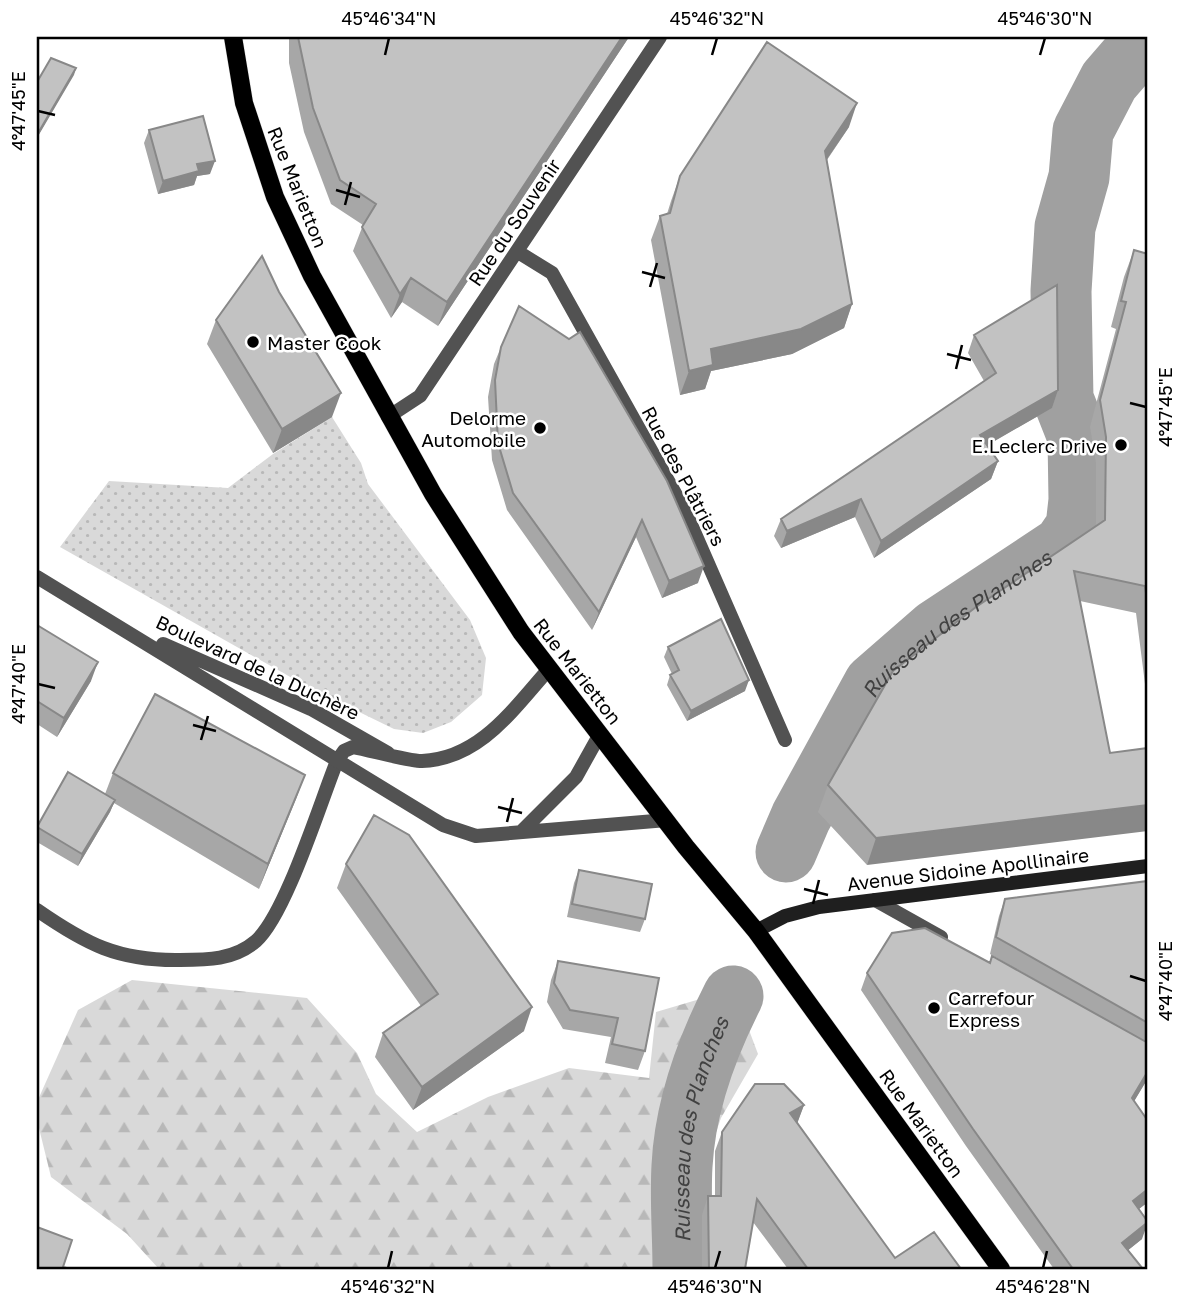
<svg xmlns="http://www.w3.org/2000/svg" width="1185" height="1306" font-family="'Golos Text',sans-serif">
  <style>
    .forest { fill: url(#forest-firs) }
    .park { fill: url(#park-dots) }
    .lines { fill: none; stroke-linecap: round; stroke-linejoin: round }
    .river { stroke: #a0a0a0; stroke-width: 61 }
    .primary-casing { stroke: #dbdbdb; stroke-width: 19 }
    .minor { stroke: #525252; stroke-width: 14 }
    .tertiary { stroke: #525252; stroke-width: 14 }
    .secondary { stroke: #1f1f1f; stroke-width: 14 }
    .primary { stroke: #000; stroke-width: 18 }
    .wall { fill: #a7a7a7 }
    .shaded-wall { fill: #888 }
    .building { fill: #c2c2c2; stroke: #888; stroke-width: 2 }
    .ticks { fill: none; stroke: #000; stroke-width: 2.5 }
    .poi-dot { fill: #000; stroke: #fff; stroke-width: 2.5 }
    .labels { text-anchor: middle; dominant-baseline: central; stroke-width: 5; stroke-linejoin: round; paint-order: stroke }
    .street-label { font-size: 19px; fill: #000; stroke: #fff }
    .poi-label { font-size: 19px; fill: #000; stroke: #fff; text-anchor: start }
    .water-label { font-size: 21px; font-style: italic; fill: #414141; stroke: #fff }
    .neatline { fill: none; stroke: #000; stroke-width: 2.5 }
    .ticks-label { font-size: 18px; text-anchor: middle; fill: #000 }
  </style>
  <defs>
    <pattern id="forest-firs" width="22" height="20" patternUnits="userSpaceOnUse" patternTransform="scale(1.75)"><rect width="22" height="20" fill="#d9d9d9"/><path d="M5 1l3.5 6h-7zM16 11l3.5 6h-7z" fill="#b8b8b8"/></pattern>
    <pattern id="park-dots" width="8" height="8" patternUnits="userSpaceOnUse" patternTransform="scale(1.75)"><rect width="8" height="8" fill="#d9d9d9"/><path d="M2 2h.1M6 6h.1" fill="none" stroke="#b8b8b8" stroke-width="1.8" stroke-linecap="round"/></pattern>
  </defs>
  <rect width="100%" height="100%" fill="#fff"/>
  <path class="forest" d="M132 980 307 998 357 1053 376 1094 417 1132 488 1097 569 1068 649 1078 656 1012 700 999 746 1022 758 1054 721 1118 694 1196 696 1269H159L127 1234 51 1177 37 1120V1102L78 1010Z"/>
  <path class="park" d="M332 417 361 463 368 484 470 620 486 658 482 695 451 722 423 733 394 729 308 687 60 547 109 481 228 488 273 454Z"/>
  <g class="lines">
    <g class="river">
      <path id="s1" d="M786 852 801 817 874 684 936 630 1063 546 1076 527 1079 500 1078 437 1063 399 1061 291 1065 227 1079 177 1083 131 1109 81 1147 37"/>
      <path id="s2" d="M683 1269C683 1235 680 1200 682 1166 685 1106 706 1049 733 996"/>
    </g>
    <defs>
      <path id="primary" d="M233 37 244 103 275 197 312 276 433 494 521 632 686 847 756 931 1001 1269"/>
    </defs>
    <use href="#primary" class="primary-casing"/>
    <path class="minor" d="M518 252 552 273 686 513 785 740
      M388 417 420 396 660 37
      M875 900 941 937
      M37 910C86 944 118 961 180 960 207 960 234 960 256 941 286 914 320 803 337 761"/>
    <path class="tertiary" d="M37 577 443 825 476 836 667 820
      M163 644 311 709 388 753
      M337 761 344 751 353 747C370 750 408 761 422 761 480 759 514 708 549 669
      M521 832 576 777 600 734"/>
    <path class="secondary" d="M756 931 785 916 819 907 1148 866"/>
    <use href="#primary" class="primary"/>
  </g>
  <path class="wall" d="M289 37 523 38 629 37 438 326 402 302 391 318 353 251 363 225 331 204 304 132 289 63Z
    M849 127 827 160 852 304 844 328 792 354 711 371 705 389 680 395 651 240 660 216 667 214 671 201 680 176Z
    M149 130 210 174 197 176 194 185 158 194 144 143Z
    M1134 250 1148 254V684H1145L1136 613 1080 601 867 865 818 812 828 785 1096 526V463L1090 427 1116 329 1111 327 1124 277Z
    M216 320 332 417 273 453 207 344Z
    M974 335 1058 390 1052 408 987 445 998 461 991 479 874 558 855 517 781 548 774 536 781 519 984 381 968 353Z
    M501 347 698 583 662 598 636 537 592 630 507 510 492 460 488 397 494 364Z
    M37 625 91 681 57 737 37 724Z
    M668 647 745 691 687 721 667 685 670 675 672 674 664 657Z
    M113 773 305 775 259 889 114 803 110 812 78 866 37 842V827L105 794Z
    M346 864 524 1031 413 1110 375 1057 383 1033 421 1006 337 888Z
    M579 870 645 919 640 932 567 917 574 883Z
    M1148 881V1078L1134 1101 1148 1202 1139 1209 1142 1239 1128 1250 1143 1269H1054L966 1146 861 990 867 973 989 963 992 956 1088 1010 990 954 999 916 1005 899Z
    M558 961 659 978 645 1051 638 1070 605 1063 611 1037 563 1029 547 1002 551 980Z
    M804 1105 797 1123 895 1258 961 1269H788L753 1222 745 1269H702V1215L708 1196H715V1151L722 1132Z"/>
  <path class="shaded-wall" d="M622 37H629L438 326 447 302Z
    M76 68 74 75 37 138V136Z
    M857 103 849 127 816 175 825 151Z
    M215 161 210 174 197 176 194 185 158 194 163 181 197 164Z
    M411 278 402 302 391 318 400 294Z
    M852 304 844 328 792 354 711 371 705 389 680 395 689 371 711 349Z
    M1058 390 1052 408 974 453 980 435Z
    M341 393 332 417 273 453 282 429Z
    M998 461 991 479 874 558 881 541Z
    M861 499 855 517 781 548 787 531Z
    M642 520 636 537 592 630 599 612Z
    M704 566 698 583 662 598 669 581Z
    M98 662 91 681 57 737 64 718Z
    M749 680 745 691 687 721 691 711Z
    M305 775 296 799 259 889 268 864Z
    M115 800 110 812 78 866 82 854Z
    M1148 805V831L867 865 876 838Z
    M532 1007 524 1031 413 1110 422 1087Z
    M1148 1071V1078L1126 1115 1132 1098Z
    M804 1105 797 1124 790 1113Z
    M1148 1189V1202L1127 1218 1133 1201Z
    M1148 1222 1142 1239 1116 1260 1122 1243Z"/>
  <path class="building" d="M298 37 523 38 622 37 447 302 411 278 400 294 362 227 376 204 340 180 313 108Z
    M767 42 857 103 825 151 852 304 801 329 711 349 713 365 689 371 660 216 670 213 680 176Z
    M51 58 76 68 37 135V82Z
    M203 116 215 161 197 164 199 171 163 181 149 130Z
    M1134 250 1148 254V607L1145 586 1074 571 1110 753 1148 748V805L876 838 828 785 893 671 976 607 1105 520 1106 437 1100 400 1126 302 1121 301Z
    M262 256 279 292 341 393 282 429 216 320Z
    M1057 285 1058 390 980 435 998 461 881 541 861 499 787 531 781 519 996 373 974 335Z
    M519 306 569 339 580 332 667 481 704 566 669 581 642 520 599 612 513 493 498 443 495 380 501 347Z
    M721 619 749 680 691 711 670 675 679 670 668 647Z
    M37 625 98 662 64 718 37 701Z
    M155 694 305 775 268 864 113 773Z
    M68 772 115 800 82 854 37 827Z
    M374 815 409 835 532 1007 422 1087 383 1033 438 994 346 864Z
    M579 870 652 884 645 919 572 904Z
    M1148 881V1023L996 937 1005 899Z
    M925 928 990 963 992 956 1148 1043V1071L1132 1098 1148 1121V1189L1133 1201 1148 1222 1122 1243 1143 1269H1073L973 1129 867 973 892 933Z
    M558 961 659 978 645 1051 612 1044 618 1018 570 1010 554 983Z
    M755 1084H784L804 1105 790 1113 895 1258 934 1232 961 1269H808L757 1199 745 1269H709L708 1196H721L722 1132Z
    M37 1227 72 1240 63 1267 70 1269H37Z"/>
  <path class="ticks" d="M385 55 389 38M712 55 717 38M1040 55 1045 38M38 111 55 115M336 190 360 197M345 205 351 182M642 272 665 278M650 287 657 263M947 354 971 360M956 369 962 345M1130 403 1146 407M38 684 55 688M193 725 216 731M201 740 208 716M498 807 522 813M507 822 513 798M804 889 828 895M813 904 819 880M1130 976 1146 981M388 1268 392 1251M715 1268 720 1251M1043 1268 1047 1251"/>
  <g class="poi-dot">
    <circle cx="253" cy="342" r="7"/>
    <circle cx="540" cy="428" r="7"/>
    <circle cx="1121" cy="445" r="7"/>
    <circle cx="934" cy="1008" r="7"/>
  </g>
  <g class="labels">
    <g class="street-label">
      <text transform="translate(298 187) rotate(68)">Rue Marietton</text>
      <text transform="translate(514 222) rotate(-56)">Rue du Souvenir</text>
      <text transform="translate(684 476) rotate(62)">Rue des Plâtriers</text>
      <text transform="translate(258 667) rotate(25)">Boulevard de la Duchère</text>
      <text transform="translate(578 671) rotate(52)">Rue Marietton</text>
      <text transform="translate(968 869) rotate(-7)">Avenue Sidoine Apollinaire</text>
      <text transform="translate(922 1123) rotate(54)">Rue Marietton</text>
    </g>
    <g class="poi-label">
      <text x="267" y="342">Master Cook</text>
      <text x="526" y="417" text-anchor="end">Delorme<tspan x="526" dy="22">Automobile</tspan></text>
      <text x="1107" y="445" text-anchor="end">E.Leclerc Drive</text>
      <text x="948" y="997">Carrefour<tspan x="948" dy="22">Express</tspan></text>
    </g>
    <g class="water-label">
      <text stroke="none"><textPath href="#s1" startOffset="292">Ruisseau des Planches</textPath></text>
      <text stroke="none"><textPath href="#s2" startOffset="142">Ruisseau des Planches</textPath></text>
    </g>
  </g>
  <rect width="1185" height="1306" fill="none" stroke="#ffffff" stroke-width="77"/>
  <rect x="38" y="38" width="1108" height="1230" class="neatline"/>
  <g class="ticks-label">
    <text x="389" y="25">45°46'34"N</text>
    <text x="717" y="25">45°46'32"N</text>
    <text x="1045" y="25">45°46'30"N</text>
    <text transform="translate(19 111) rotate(-90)" y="6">4°47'45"E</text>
    <text transform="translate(1166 407) rotate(-90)" y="6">4°47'45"E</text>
    <text transform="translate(19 684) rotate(-90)" y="6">4°47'40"E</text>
    <text transform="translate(1166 981) rotate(-90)" y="6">4°47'40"E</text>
    <text x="388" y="1293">45°46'32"N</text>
    <text x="715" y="1293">45°46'30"N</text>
    <text x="1043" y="1293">45°46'28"N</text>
  </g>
</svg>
